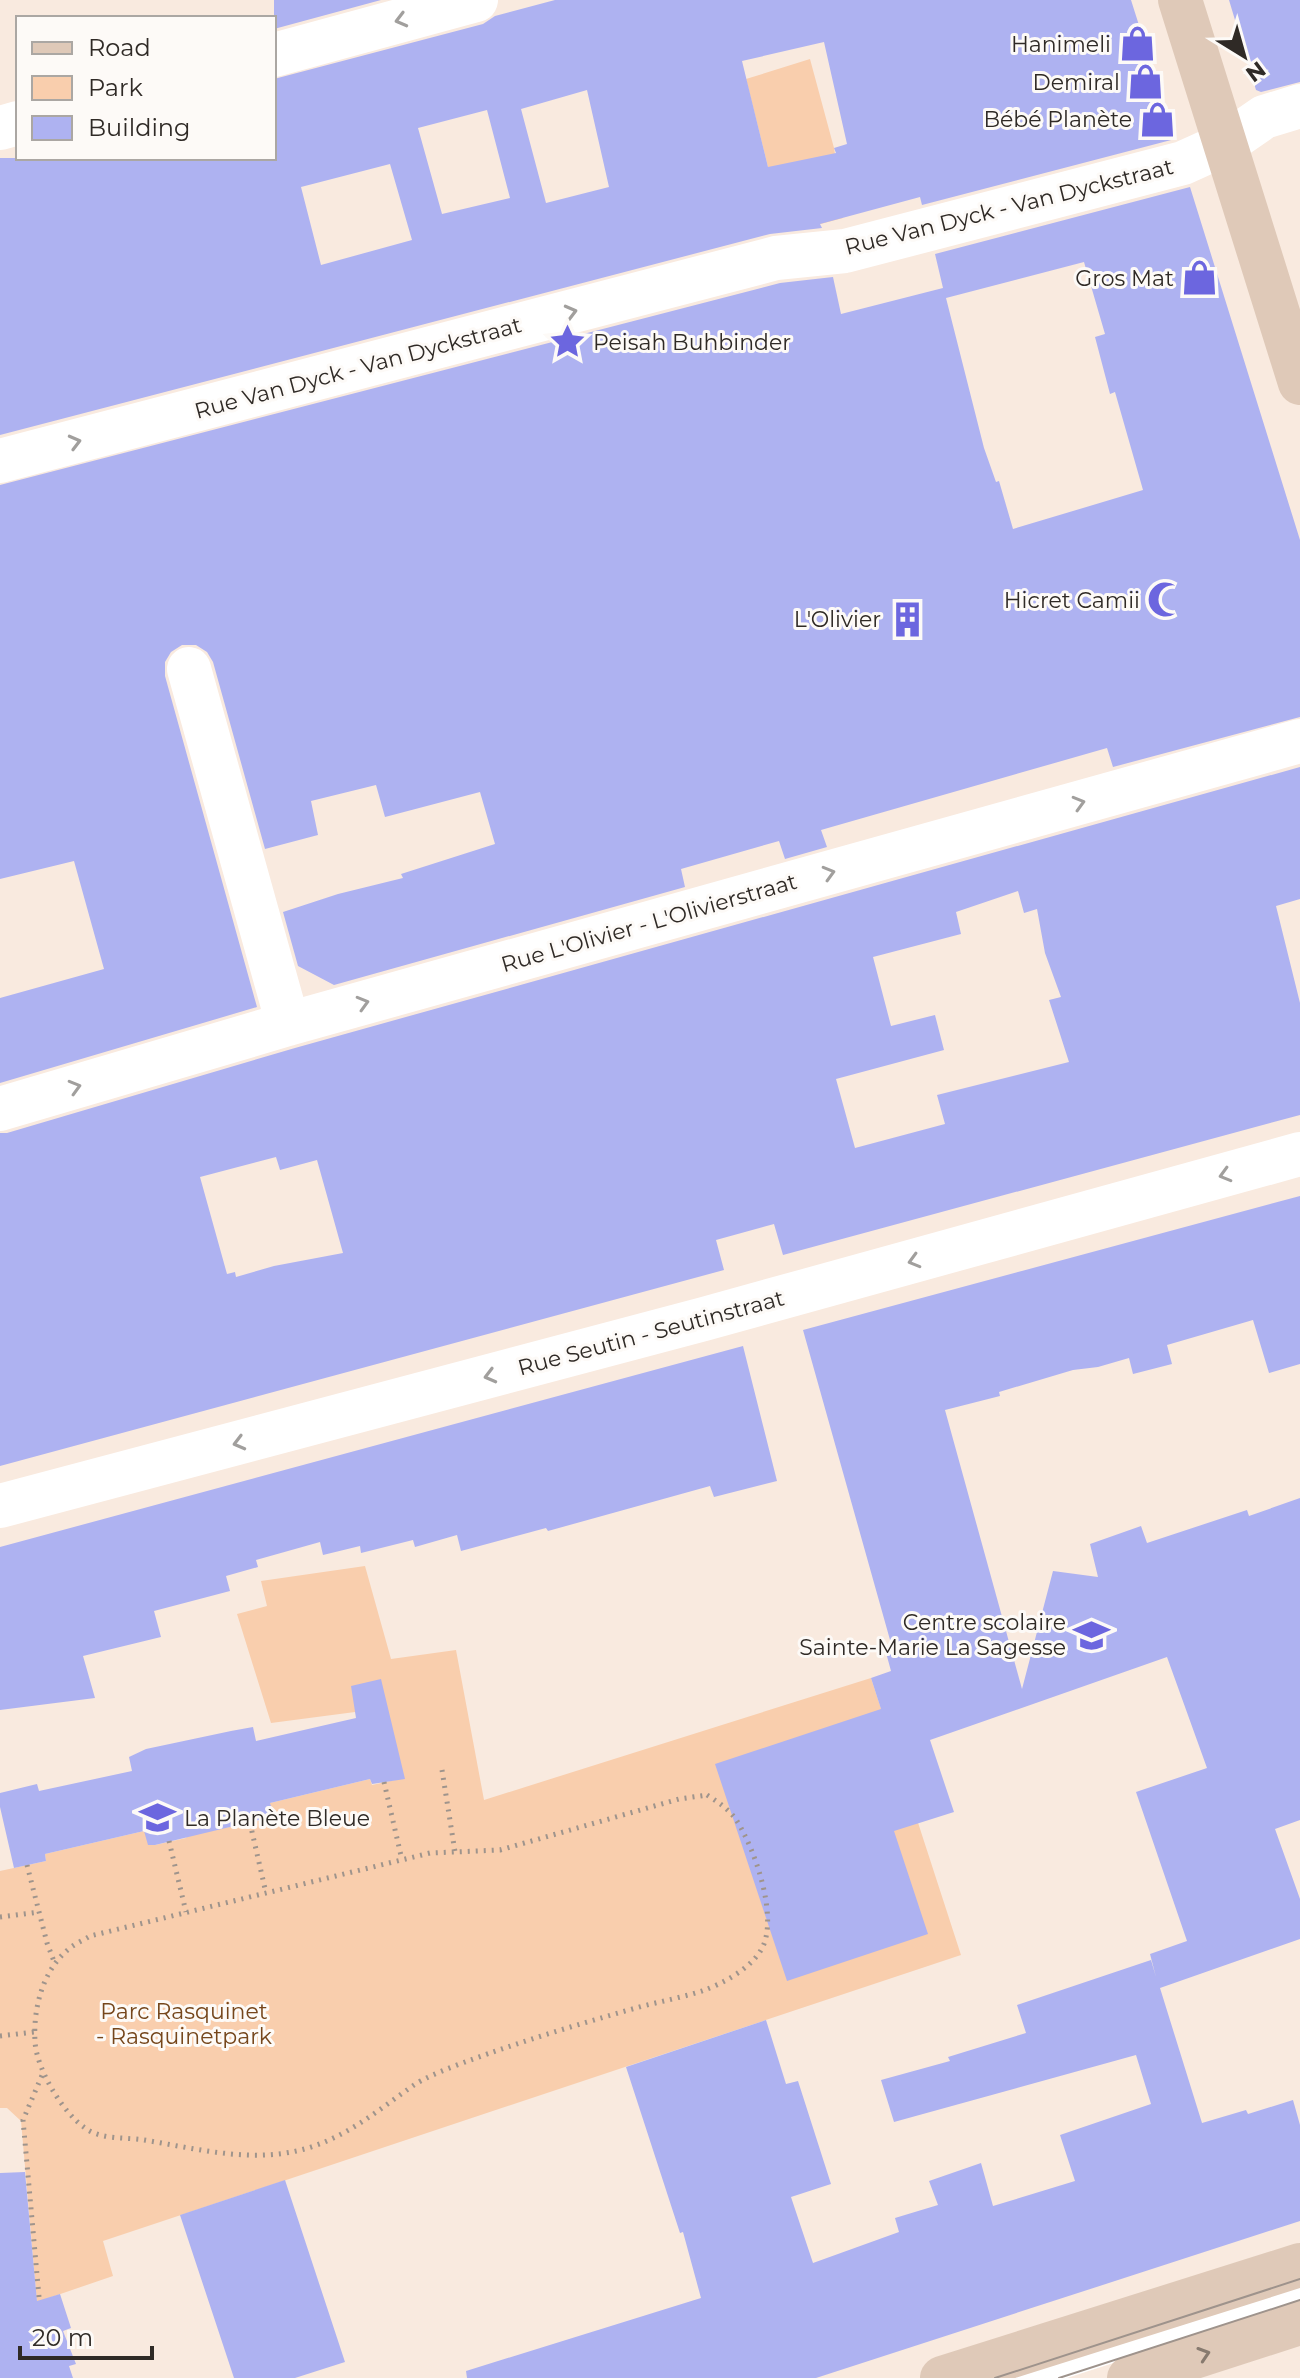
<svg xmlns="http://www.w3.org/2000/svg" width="1300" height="2378" font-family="Montserrat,sans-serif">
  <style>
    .green { fill: #f9cead }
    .building { fill: #aeb2f1; fill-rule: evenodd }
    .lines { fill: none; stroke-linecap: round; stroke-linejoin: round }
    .path { stroke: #9f948c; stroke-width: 5; stroke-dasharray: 2 6; stroke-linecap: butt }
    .lane { stroke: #fff; stroke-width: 24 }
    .street { stroke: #fff; stroke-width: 44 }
    .secondary { stroke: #dfc9b8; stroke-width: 44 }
    .tram { stroke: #9e938c; stroke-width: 2 }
    .oneway { stroke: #a19f9d }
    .oneway2 { stroke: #877a6f }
    .labels { text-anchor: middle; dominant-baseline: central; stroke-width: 6; stroke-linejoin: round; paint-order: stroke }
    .poi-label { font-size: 22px; fill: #2f2a26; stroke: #fdfaf7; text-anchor: end }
    .street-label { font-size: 22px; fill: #2f2a26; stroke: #fdfaf7 }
    .park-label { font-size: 22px; fill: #75461b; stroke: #fdfaf7 }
  </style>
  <rect width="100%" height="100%" fill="#f9eadf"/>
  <path class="green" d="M810 59 834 148 840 185 836 187 843 218 802 229 768 167 746 79Z
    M365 1566 391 1659 456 1650 484 1800 871 1678 961 1955 103 2241 113 2276 37 2302 21 2121 7 2108H0V1871L46 1861 45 1854 144 1831 155 1845 186 1838 187 1836 267 1819 270 1803 370 1779 372 1785 404 1778 355 1712 271 1723 237 1614 267 1606 261 1581Z"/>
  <path class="building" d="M274 0H381L274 29Z
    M555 0H1131L1175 139 922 205 920 197 820 224 822 228 770 234 0 435V158H274V79L483 24 495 16ZM824 42 847 144 834 148 836 153 768 167 742 61ZM587 90 609 187 546 203 521 109ZM487 110 510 198 442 214 418 128ZM390 164 412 240 321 265 301 187Z
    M1229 0H1300V82L1261 92 1256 90Z
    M1190 187 1300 540V717L1113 767 1107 748 821 830 827 847 785 859 779 841 681 869 685 887 334 985 298 966 283 912 338 894 403 878 401 874 495 844 480 792 385 817 376 785 311 801 318 835 265 849 213 662 207 652 196 645H182L171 652 165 662V676L257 1007 0 1083V998L104 969 74 861 0 879V485L780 283 833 277 841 314 943 288 935 254ZM1084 262 1105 334 1095 337 1110 394 1115 392 1143 490 1013 529 999 481 996 482 984 448 946 298Z
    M1300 767V899L1276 906 1300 1003V1115L783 1255 774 1224 716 1240 724 1270 0 1466V1133H7L295 1048ZM1018 891 1024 913 1037 909 1045 953 1061 997 1049 1000 1069 1062 937 1095 945 1124 855 1148 836 1079 944 1050 935 1015 891 1026 873 957 961 934 956 912ZM276 1157 280 1170 317 1160 343 1253 274 1266 236 1277 235 1272 227 1274 200 1177Z
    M1300 1196V1364L1269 1373 1253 1320 1167 1345 1172 1364 1133 1374 1129 1358 1098 1367 1073 1370 999 1392 1000 1396 945 1410 1022 1689 1053 1571 1098 1577 1090 1544 1141 1526 1147 1543 1247 1510 1249 1516 1300 1498V1820L1275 1829 1300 1899V1939L1160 1988 1202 2123 1246 2110 1248 2114 1293 2100 1300 2125V2221L816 2378H467L466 2371 701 2298 683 2232 680 2233 626 2067 766 2020 786 2084 798 2081 831 2184 791 2197 813 2263 899 2232 895 2218 938 2205 929 2181 981 2163 993 2206 1075 2181 1060 2135 1151 2104 1136 2055 894 2122 881 2080 950 2061 948 2057 1026 2033 1017 2005 1151 1960 1156 1977 1150 1954 1187 1941 1136 1792 1207 1768 1167 1657 930 1740 954 1812 894 1831 928 1934 787 1981 715 1764 881 1709 871 1678 891 1671 885 1649 892 1647 803 1330Z
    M743 1346 777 1481 714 1497 710 1486 548 1531 546 1528 461 1551 457 1535 415 1547 413 1540 361 1553 360 1546 323 1555 320 1542 256 1560 258 1567 226 1576 230 1591 154 1611 161 1637 83 1656 95 1698 0 1710V1547Z
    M381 1679 405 1779 372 1784 370 1779 270 1803 274 1816 268 1818 155 1845H148L144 1831 45 1854 46 1861 14 1868 0 1807V1793L37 1784 39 1791 132 1771 129 1757 146 1749 231 1731 253 1727 256 1741 356 1718 351 1686Z
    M25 2172 37 2301 60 2294 71 2328 63 2331 76 2364 69 2366 73 2378H0V2173Z
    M285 2180 345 2362 295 2378H234L180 2215Z"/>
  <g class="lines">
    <path class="path" d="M442 1770 455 1852
      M384 1782 402 1860
      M707 1795C718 1802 727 1808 735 1818 754 1846 780 1919 761 1950 750 1969 722 1984 702 1991 683 1997 663 2001 643 2006 593 2020 542 2035 493 2052 473 2059 430 2074 414 2085 381 2108 351 2134 311 2147 256 2165 199 2149 144 2140 125 2137 101 2140 85 2128 62 2112 36 2068 35 2041 33 2008 43 1969 70 1948 76 1943 84 1940 90 1936L430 1853 500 1850 679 1799Z
      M250 1823 266 1893
      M169 1841 186 1912
      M27 1865 47 1943 55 1964
      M0 1917 39 1912
      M0 2036 34 2032
      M39 2297 23 2120 43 2073"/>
    <path class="lane" d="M1028 2378 1300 2290"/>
    <path class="street" d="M274 55 476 0
      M0 128 18 123
      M0 461 776 258 845 251 1183 163 1225 144 1264 117 1300 106
      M189 669 288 1024
      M0 1109 288 1024 1300 741
      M0 1506 704 1319 1300 1154"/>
    <path class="secondary" d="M1180 0 1300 383
      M942 2378 1300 2265
      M1129 2378 1300 2323"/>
    <path class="tram" d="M995 2378 1300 2279
      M1059 2378 1300 2300"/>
  </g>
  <defs><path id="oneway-chevron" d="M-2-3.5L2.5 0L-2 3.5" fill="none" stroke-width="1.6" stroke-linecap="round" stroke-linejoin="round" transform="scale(2)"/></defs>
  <g class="oneway">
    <use href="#oneway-chevron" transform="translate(401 20) rotate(165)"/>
    <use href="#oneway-chevron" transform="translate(571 312) rotate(-15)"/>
    <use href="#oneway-chevron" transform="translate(75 442) rotate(-15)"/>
    <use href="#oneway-chevron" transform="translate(1079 803) rotate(-16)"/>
    <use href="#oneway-chevron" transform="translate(829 873) rotate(-16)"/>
    <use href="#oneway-chevron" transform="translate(363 1003) rotate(-16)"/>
    <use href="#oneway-chevron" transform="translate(75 1087) rotate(-16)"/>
    <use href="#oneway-chevron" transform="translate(1225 1175) rotate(164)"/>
    <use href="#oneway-chevron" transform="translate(914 1261) rotate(164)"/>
    <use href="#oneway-chevron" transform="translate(490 1376) rotate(165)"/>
    <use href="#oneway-chevron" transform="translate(239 1443) rotate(165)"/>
  </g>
  <use class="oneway2" href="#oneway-chevron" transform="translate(1204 2354) rotate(-18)"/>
  <defs>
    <symbol id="shop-bare" viewBox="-9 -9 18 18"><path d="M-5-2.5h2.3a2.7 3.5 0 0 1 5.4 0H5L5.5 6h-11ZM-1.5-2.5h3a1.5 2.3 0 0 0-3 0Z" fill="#6c66df" stroke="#fdfaf7" stroke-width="2.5" paint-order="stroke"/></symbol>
    <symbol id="sight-bare" viewBox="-9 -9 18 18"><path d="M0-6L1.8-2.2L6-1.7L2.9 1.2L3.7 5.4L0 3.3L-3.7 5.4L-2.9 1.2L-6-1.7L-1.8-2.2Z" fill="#6c66df" stroke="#fdfaf7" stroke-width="2.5" paint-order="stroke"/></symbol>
    <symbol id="mosque-bare" viewBox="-9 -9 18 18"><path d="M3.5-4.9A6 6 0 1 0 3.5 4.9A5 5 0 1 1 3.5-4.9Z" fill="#6c66df" stroke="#fdfaf7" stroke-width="2.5" paint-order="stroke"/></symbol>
    <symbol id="building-bare" viewBox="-9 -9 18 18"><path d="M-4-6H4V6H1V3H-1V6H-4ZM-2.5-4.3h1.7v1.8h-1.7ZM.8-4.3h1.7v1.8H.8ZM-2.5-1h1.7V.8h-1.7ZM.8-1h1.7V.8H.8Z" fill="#6c66df" stroke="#fdfaf7" stroke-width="2.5" paint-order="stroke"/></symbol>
    <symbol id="school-bare" viewBox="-9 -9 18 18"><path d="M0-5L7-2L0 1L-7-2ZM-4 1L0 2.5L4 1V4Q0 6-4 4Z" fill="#6c66df" stroke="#fdfaf7" stroke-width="2.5" paint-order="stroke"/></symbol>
  </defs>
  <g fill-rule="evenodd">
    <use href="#shop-bare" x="1112" y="18" width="51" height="51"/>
    <use href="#shop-bare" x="1120" y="56" width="51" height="51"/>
    <use href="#shop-bare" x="1132" y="94" width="51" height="51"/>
    <use href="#shop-bare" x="1174" y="252" width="51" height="51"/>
    <use href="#sight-bare" x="542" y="316" width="51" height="51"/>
    <use href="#mosque-bare" x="1140" y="574" width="51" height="51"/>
    <use href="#building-bare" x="882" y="594" width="51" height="51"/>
    <use href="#school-bare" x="1066" y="1610" width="51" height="51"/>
    <use href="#school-bare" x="132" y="1792" width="51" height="51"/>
  </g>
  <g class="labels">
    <g class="poi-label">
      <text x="1111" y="44">Hanimeli</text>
      <text x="1120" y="82">Demiral</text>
      <text x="1132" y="119">Bébé Planète</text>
      <text x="1174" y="278">Gros Mat</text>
      <text x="593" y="342" text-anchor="start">Peisah Buhbinder</text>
      <text x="1140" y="600">Hicret Camii</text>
      <text x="881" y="619">L'Olivier</text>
      <text x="1066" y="1622">Centre scolaire<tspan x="1066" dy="25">Sainte-Marie La Sagesse</tspan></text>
      <text x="184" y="1818" text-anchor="start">La Planète Bleue</text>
    </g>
    <g class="street-label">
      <text transform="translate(1009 207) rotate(-14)">Rue Van Dyck - Van Dyckstraat</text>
      <text transform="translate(358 368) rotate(-15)">Rue Van Dyck - Van Dyckstraat</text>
      <text transform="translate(649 923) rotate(-16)">Rue L'Olivier - L'Olivierstraat</text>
      <text transform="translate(651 1333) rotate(-15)">Rue Seutin - Seutinstraat</text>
    </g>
    <g class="park-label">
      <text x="184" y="2011">Parc Rasquinet<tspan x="184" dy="25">- Rasquinetpark</tspan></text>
    </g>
  </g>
  <rect x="16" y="16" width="260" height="144" fill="#fdfaf7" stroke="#aba7a3" stroke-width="2"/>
  <rect x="32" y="42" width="40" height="12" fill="#dfc9b8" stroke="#aba7a3" stroke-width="2"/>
  <text x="88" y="56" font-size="24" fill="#2f2a26">Road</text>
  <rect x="32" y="76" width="40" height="24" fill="#f9cead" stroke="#aba7a3" stroke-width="2"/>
  <text x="88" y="96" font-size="24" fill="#2f2a26">Park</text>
  <rect x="32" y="116" width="40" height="24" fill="#aeb2f1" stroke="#aba7a3" stroke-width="2"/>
  <text x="88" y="136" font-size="24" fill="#2f2a26">Building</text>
  <g transform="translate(1244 56) rotate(143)" stroke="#fdfaf7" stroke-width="6" paint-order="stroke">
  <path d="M0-6L14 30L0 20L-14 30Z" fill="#2f2a26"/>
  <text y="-12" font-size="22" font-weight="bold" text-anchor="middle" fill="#2f2a26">N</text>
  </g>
  <path d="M20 2346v12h132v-12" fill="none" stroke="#2f2a26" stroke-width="4"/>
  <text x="32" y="2346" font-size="24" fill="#2f2a26" stroke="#fdfaf7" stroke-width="6" paint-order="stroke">20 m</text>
</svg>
